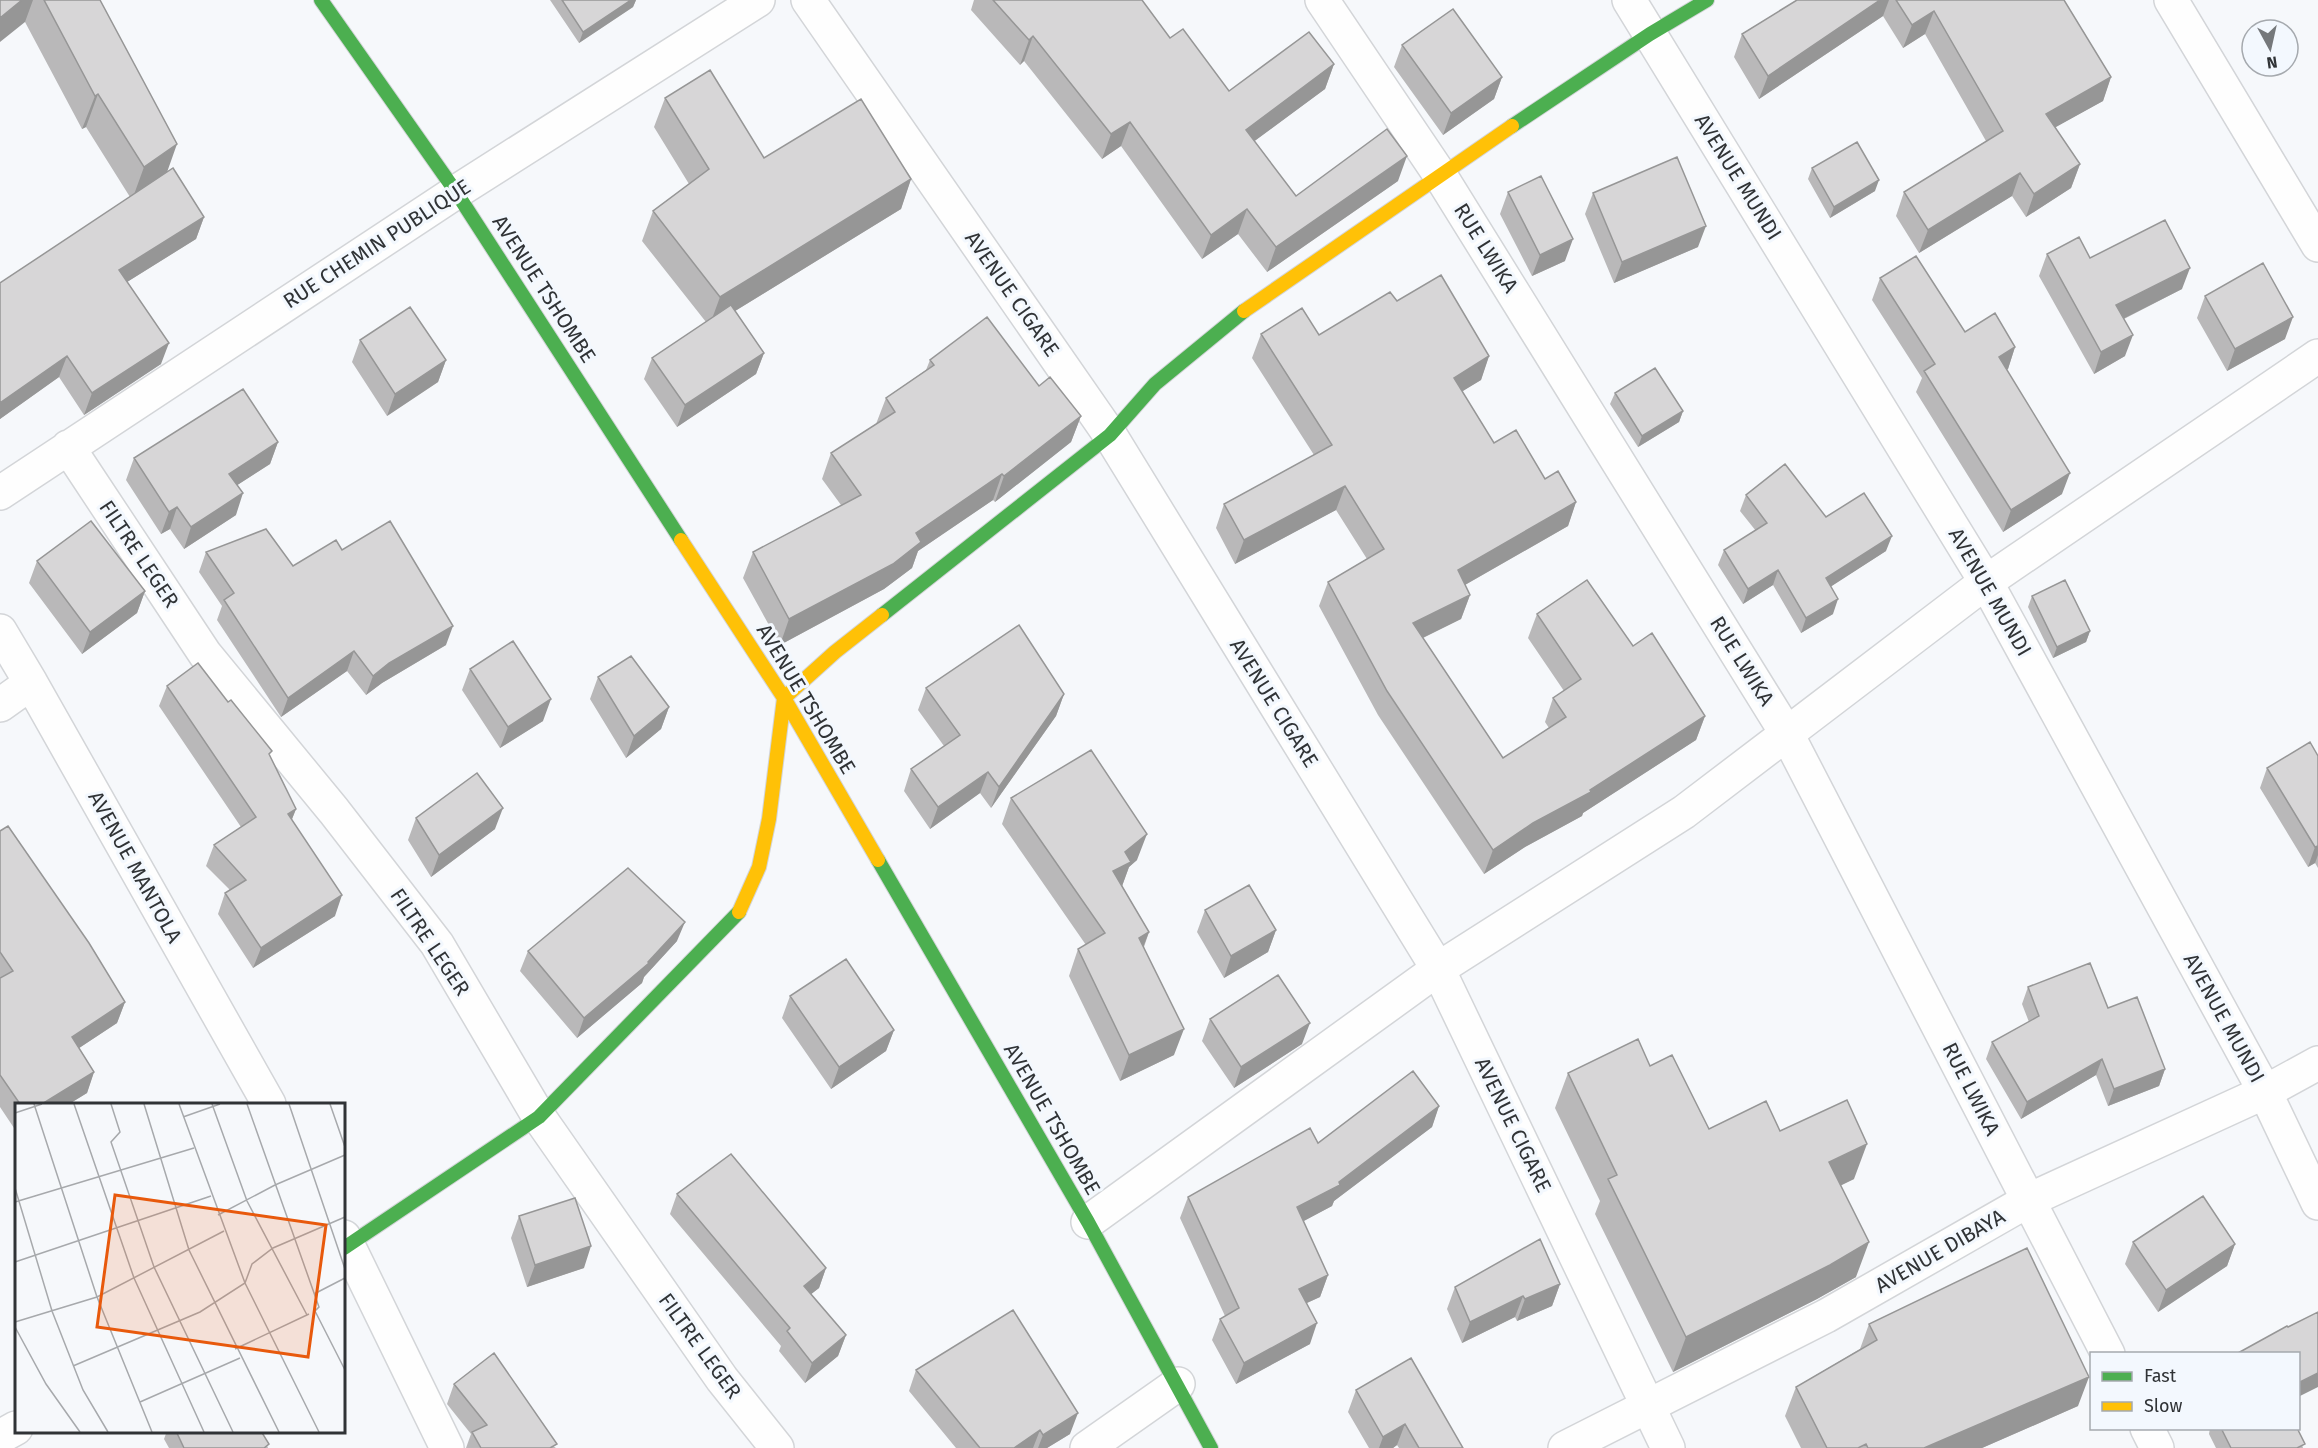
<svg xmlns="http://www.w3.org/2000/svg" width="2318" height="1448" font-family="'Fira Sans',sans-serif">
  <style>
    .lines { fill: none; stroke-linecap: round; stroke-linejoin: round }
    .street-casing { stroke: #d3d5d8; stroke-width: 36 }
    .fast-casing { stroke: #d3d5d8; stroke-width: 16 }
    .slow-casing { stroke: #d3d5d8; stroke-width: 16 }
    .street { stroke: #fefefe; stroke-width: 33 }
    .fast { stroke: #4caf50; stroke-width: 14 }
    .slow { stroke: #ffc107; stroke-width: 14 }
    .wall { fill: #b9b8b9 }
    .shaded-wall { fill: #969696 }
    .building { fill: #d7d6d7; stroke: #969696; stroke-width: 1.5 }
    .labels { text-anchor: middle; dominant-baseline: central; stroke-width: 6; stroke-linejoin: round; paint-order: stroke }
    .street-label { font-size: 21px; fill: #303336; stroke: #f3f8fe }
    .inset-road { fill: none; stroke: #a7a9ac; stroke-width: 1.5 }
    .view { fill: #e8590c; fill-opacity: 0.15; stroke: #e8590c; stroke-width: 3 }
    .inset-edge { fill: none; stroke: #303336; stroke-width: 3 }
  </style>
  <rect width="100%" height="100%" fill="#f6f8fb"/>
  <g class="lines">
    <defs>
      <path id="street" d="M808 0 1110 435 1438 969 1668 1448
        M1322 0 1440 175 1787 734 2108 1354
        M1629 0 1986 582 2265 1092 2318 1203
        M2171 0 2318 245
        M68 447 205 654 334 811 437 944 539 1117 722 1379 777 1448
        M0 493 456 192 758 0
        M0 631 31 683 269 1104
        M0 705 31 683
        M1088 1222 1438 969 1684 812 1986 582 2318 356
        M344 1237 447 1448
        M2147 1428 2157 1448
        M0 1437 16 1428
        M1087 1448 1178 1384
        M1565 1448 1826 1316 2029 1200 2265 1092 2318 1063"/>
      <path id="fast" d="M321 0 456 192 681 540
        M1512 126 1650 34 1707 0
        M882 615 1110 435 1155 384 1244 311
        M878 860 1088 1222 1211 1448
        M344 1248 539 1117 739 912"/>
      <path id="slow" d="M1244 311 1512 126
        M681 540 784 698 878 860
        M739 912 759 867 769 819 784 698 835 652 882 615"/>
    </defs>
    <use href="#street" class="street-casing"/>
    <use href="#fast" class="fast-casing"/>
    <use href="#slow" class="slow-casing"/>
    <use href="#street" class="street"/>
    <use href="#fast" class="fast"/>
    <use href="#slow" class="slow"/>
  </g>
  <path class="wall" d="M0 0H100L167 172 204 217 196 239 127 282 161 364 84 415 59 377 0 419V283L130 197 86 127 82 129 25 22Z
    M550 0H636L633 7 579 43Z
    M974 0H1142L1170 38 1229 91 1334 64 1325 89 1254 141 1296 196 1398 181 1267 272 1238 234 1202 259 1121 146 1102 159 1024 61 1020 65 971 10Z
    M1797 0H2064L2111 77 2103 101 2055 127 2080 164 2071 188 2026 217 2012 196 1919 253 1896 216 1904 192 1986 141 1925 34 1903 48 1883 16 1759 99 1734 57 1742 34Z
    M1402 45 1502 77 1494 99 1443 135 1394 67Z
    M665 98 764 158 911 179 901 209 735 311 764 353 756 374 677 427 644 379 652 358 706 322 642 241 653 211 689 184 654 127Z
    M1812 168 1875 191 1830 218 1808 179Z
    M1508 192 1565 261 1532 276 1500 214Z
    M1593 193 1698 247 1614 283 1585 214Z
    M2047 254 2090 258 2182 289 2124 319 2125 356 2094 374 2039 276Z
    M1880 278 1965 332 2015 347 2008 369 2006 370 2062 494 2003 532 1916 392 1922 378 1872 300Z
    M2205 296 2285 339 2227 371 2197 318Z
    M1397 301 1489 356 1481 380 1462 391 1494 443 1576 502 1568 526 1465 585 1470 595 1461 619 1423 638 1503 758 1549 728 1545 722 1553 698 1564 691 1528 638 1537 614 1633 646 1705 716 1696 740 1583 813 1582 816 1525 847 1484 874 1378 715 1319 606 1328 582 1367 559 1336 510 1235 564 1216 528 1224 504 1314 455 1252 358 1261 334 1319 335Z
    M360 340 446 360 438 382 387 416 352 362Z
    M930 360 1039 386 1081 416 1071 442 995 502 993 500 918 551 912 568 884 589 780 645 743 578 753 552 841 505 822 479 831 453 876 424 886 398 926 370Z
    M1615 393 1683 411 1679 422 1638 447 1610 404Z
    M278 442 270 464 237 485 236 515 184 549 170 529 161 534 126 480 134 458Z
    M1746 495 1826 517 1886 551 1831 586 1833 614 1801 633 1773 585 1743 604 1718 565 1724 550 1756 531 1740 511Z
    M342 550 446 645 382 683 366 695 347 671 281 717 217 620 222 606 199 572 206 552 293 566Z
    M37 561 145 591 137 613 82 654 29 583Z
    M2032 596 2090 631 2086 642 2053 658 2028 607Z
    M470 669 543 721 500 748 462 690Z
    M598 677 669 707 661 729 626 758 590 699Z
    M167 686 270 756 296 809 292 819 335 916 253 968 218 914 225 893 230 890 206 866 214 845 241 827 159 706Z
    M926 688 1064 694 1056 716 991 808 980 793 930 829 904 791 911 769 944 746 918 710Z
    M2318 756V868L2315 863 2308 867 2260 788 2267 768Z
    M1011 798 1137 860 1129 867 1122 886 1149 932 1144 947 1174 1055 1120 1081 1069 976 1078 949 1086 945 1002 824Z
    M416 818 495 829 431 877 408 840Z
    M0 831 125 1002 117 1023 79 1048 94 1072 87 1093 69 1104H16V1131L0 1107Z
    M1205 910 1276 930 1268 952 1224 978 1197 932Z
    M677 941 644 977 642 983 577 1038 520 971 528 951Z
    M2028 987 2108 1008 2165 1069 2159 1086 2108 1106 2096 1075 2021 1119 1986 1059 1992 1042 2029 1022 2022 1004Z
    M790 996 894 1030 886 1051 831 1089 782 1018Z
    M1210 1019 1302 1044 1234 1088 1202 1041Z
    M1650 1066 1709 1129 1854 1179 1840 1186 1856 1277 1817 1299 1673 1372 1595 1214 1600 1201 1555 1108 1568 1073Z
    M1439 1106 1432 1127 1334 1201 1332 1206 1303 1221 1328 1275 1320 1297 1307 1303 1310 1344 1236 1384 1212 1340 1220 1319 1225 1316 1180 1218 1188 1197 1318 1143Z
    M677 1194 826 1268 819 1288 811 1294 846 1335 838 1356 805 1383 779 1351 781 1346 670 1214Z
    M519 1216 584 1268 527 1287 511 1238Z
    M2133 1242 2235 1244 2227 1266 2158 1312 2125 1264Z
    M1560 1284 1552 1306 1517 1321 1515 1317 1462 1343 1447 1309 1455 1287Z
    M1869 1324 2078 1406 1982 1448H1801L1785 1416 1796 1387 1860 1349Z
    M916 1370 1070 1434 1047 1448H956L909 1391Z
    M454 1384 556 1448H466L471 1434 447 1404Z
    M1356 1390 1463 1448H1399L1397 1445 1393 1448H1369L1348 1412Z
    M2210 1428H2297L2303 1448H2216L2209 1434Z
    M167 1431H261L268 1448H169L164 1439Z"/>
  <path class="shaded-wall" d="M22 0H33L25 22 0 42V18Z
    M631 0H636L633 7 579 43 583 32Z
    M1880 0H1889L1883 16 1759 99 1768 76Z
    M1934 11 1925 34 1903 48 1912 25Z
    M1033 36 1024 61 1020 65 1029 40Z
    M1334 64 1325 89 1237 154 1246 130Z
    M1502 77 1494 99 1443 135 1451 113Z
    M2111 77 2103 101 2038 137 2046 114Z
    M98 94 86 127 82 129 95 96Z
    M1130 122 1121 146 1102 159 1111 134Z
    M177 144 165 178 132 200 144 167Z
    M1407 156 1398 181 1267 272 1276 247Z
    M2080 164 2071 188 2026 217 2034 194Z
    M2020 173 2012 196 1919 253 1928 230Z
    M911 179 901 209 709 327 720 297Z
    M1879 180 1875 191 1830 218 1834 207Z
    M1247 209 1238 234 1202 259 1211 235Z
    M204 217 196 239 111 292 119 270Z
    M1706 226 1698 247 1614 283 1622 262Z
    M1573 239 1565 261 1532 276 1540 255Z
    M2190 268 2182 289 2109 326 2116 305Z
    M2293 317 2285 339 2227 371 2235 349Z
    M2133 335 2125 356 2094 374 2101 352Z
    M169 343 161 364 84 415 92 393Z
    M2015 347 2008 369 1991 379 1999 357Z
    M764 353 756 374 677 427 685 405Z
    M67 356 59 377 0 419V403Z
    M1489 356 1481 380 1445 402 1454 378Z
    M446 360 438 382 387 416 395 394Z
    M1683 411 1679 422 1638 447 1642 436Z
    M1081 416 1071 442 995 502 1004 476Z
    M278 442 270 464 222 495 229 474Z
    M2070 473 2062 494 2003 532 2011 510Z
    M1002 474 993 500 918 551 912 568 884 589 780 645 789 619Z
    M1345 486 1336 510 1235 564 1244 540Z
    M243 493 236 515 184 549 191 527Z
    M1576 502 1568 526 1449 594 1458 570Z
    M177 507 170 529 161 534 169 512Z
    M1892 536 1886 551 1821 593 1826 578Z
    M1778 570 1773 585 1743 604 1748 589Z
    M145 591 137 613 82 654 90 632Z
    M1470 595 1461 619 1404 647 1413 623Z
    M1838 599 1833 614 1801 633 1806 618Z
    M453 626 446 645 382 683 366 695 373 676 389 663Z
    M2090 631 2086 642 2053 658 2057 647Z
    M354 651 347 671 281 717 288 698Z
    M1064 694 1056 716 991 808 999 787Z
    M551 699 543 721 500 748 508 727Z
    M669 707 661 729 626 758 634 736Z
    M1705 716 1696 740 1583 813 1582 816 1525 847 1484 874 1493 850 1533 823 1590 790Z
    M988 772 980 793 930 829 938 807Z
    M503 808 495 829 431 877 439 855Z
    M296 809 288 829V814Z
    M1147 834 1137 860 1129 867 1121 889 1113 871 1125 852Z
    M2318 846V855L2315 863 2308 867 2315 847Z
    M342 895 335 916 253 968 261 948Z
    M685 922 677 941 644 977 642 983 577 1038 584 1018 648 962Z
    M1276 930 1268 952 1224 978 1231 956Z
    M1149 932 1139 958V938Z
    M125 1002 117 1023 64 1058 72 1037Z
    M1310 1023 1302 1044 1234 1088 1241 1067Z
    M1184 1029 1174 1055 1120 1081 1129 1055Z
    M894 1030 886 1051 831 1089 839 1067Z
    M2102 1059 2096 1075 2021 1119 2027 1102Z
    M2165 1069 2159 1086 2108 1106 2114 1089Z
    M94 1072 87 1093 69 1104H42Z
    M1439 1106 1432 1127 1334 1201 1332 1206 1289 1229 1297 1207 1339 1182Z
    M1867 1144 1854 1179 1816 1197 1829 1162Z
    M1869 1242 1856 1277 1817 1299 1673 1372 1686 1337Z
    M2235 1244 2227 1266 2158 1312 2166 1290Z
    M591 1246 584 1268 527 1287 535 1265Z
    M826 1268 819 1288 796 1306 804 1286Z
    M1328 1275 1320 1297 1291 1310 1299 1289Z
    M1560 1284 1552 1306 1517 1321 1525 1299Z
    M1523 1296 1515 1317 1462 1343 1470 1322Z
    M1317 1323 1310 1344 1236 1384 1244 1363Z
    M846 1335 838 1356 805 1383 812 1363Z
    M2318 1373V1387L2298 1397V1383Z
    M2089 1377 2078 1406 1982 1448H1924Z
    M1078 1413 1070 1434 1047 1448H1038L1043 1435Z
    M1405 1424 1397 1445 1393 1448H1379L1383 1437Z
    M1040 1430 1033 1448H1014Z"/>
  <path class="building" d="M0 0H22L0 18Z
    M44 0H100L177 144 144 167 98 94 95 96Z
    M562 0H631L583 32Z
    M993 0H1142L1170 38 1183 29 1229 91 1309 32 1334 64 1246 130 1296 196 1387 129 1407 156 1276 247 1247 209 1211 235 1130 122 1111 134 1033 36 1029 40Z
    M1797 0H1880L1768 76 1742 34Z
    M1896 0H2064L2111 77 2046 114 2080 164 2034 194 2020 173 1928 230 1904 192 2003 131 1934 11 1912 25Z
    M1453 9 1502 77 1451 113 1402 45Z
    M710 70 764 158 861 99 911 179 720 297 653 211 709 169 665 98Z
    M1857 142 1879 180 1834 207 1812 168Z
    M1677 157 1706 226 1622 262 1593 193Z
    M173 168 204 217 119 270 169 343 92 393 67 356 0 403V283Z
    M1541 176 1573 239 1540 255 1508 192Z
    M2165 220 2190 268 2116 305 2133 335 2101 352 2047 254 2079 237 2090 258Z
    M1916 256 1965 332 1995 313 2015 347 1999 357 2070 473 2011 510 1924 371 1935 364 1880 278Z
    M2263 263 2293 317 2235 349 2205 296Z
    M1441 275 1489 356 1454 378 1494 443 1516 430 1545 479 1558 471 1576 502 1458 570 1470 595 1413 623 1503 758 1566 717 1553 698 1581 679 1537 614 1587 580 1633 646 1652 633 1705 716 1590 790 1591 792 1533 823 1493 850 1387 691 1328 582 1384 549 1345 486 1244 540 1224 504 1332 445 1261 334 1302 308 1319 335 1390 292 1397 301Z
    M731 305 764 353 685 405 652 358Z
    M410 307 446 360 395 394 360 340Z
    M987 317 1039 386 1050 377 1081 416 1004 476 1002 474 916 533 921 542 893 564 789 619 753 552 861 495 831 453 895 412 886 398 934 365 930 360Z
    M1655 368 1683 411 1642 436 1615 393Z
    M243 389 278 442 229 474 243 493 191 527 177 507 169 512 134 458Z
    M1785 464 1826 517 1864 493 1892 536 1826 578 1838 599 1806 618 1778 570 1748 589 1724 550 1767 523 1746 495Z
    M91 521 145 591 90 632 37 561Z
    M390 521 453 626 389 663 373 676 354 651 288 698 224 600 234 593 206 552 266 529 293 566 336 540 342 550Z
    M2065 580 2090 631 2057 647 2032 596Z
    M1019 625 1064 694 999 787 988 772 938 807 911 769 960 735 926 688Z
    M513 641 551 699 508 727 470 669Z
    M631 656 669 707 634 736 598 677Z
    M198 663 228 702 231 700 272 751 269 754 296 809 288 814 342 895 261 948 225 893 246 880 214 845 256 817 167 686Z
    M2310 742 2318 756V846L2315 847 2267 768Z
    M1091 750 1147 834 1125 852 1131 862 1113 871 1149 932 1139 938 1184 1029 1129 1055 1078 949 1105 933 1011 798Z
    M477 773 503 808 439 855 416 818Z
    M8 826 89 943 125 1002 72 1037 94 1072 42 1104H20L0 1075V978L13 971 0 952V831Z
    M628 868 685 922 648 962 649 963 584 1018 528 951Z
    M1249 885 1276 930 1231 956 1205 910Z
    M846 959 894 1030 839 1067 790 996Z
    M2090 963 2108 1008 2137 997 2165 1069 2114 1089 2102 1059 2027 1102 1992 1042 2039 1016 2028 987Z
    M1278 975 1310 1023 1241 1067 1210 1019Z
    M1638 1039 1650 1066 1672 1055 1709 1129 1766 1101 1780 1131 1847 1100 1867 1144 1829 1162 1869 1242 1830 1265 1686 1337 1608 1179 1617 1175 1568 1073Z
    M1413 1071 1439 1106 1339 1182 1340 1185 1297 1207 1328 1275 1299 1289 1317 1323 1244 1363 1220 1319 1239 1308 1188 1197 1310 1128 1318 1143Z
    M731 1154 826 1268 804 1286 846 1335 812 1363 787 1331 790 1328 677 1194Z
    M2203 1196 2235 1244 2166 1290 2133 1242Z
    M575 1198 591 1246 535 1265 519 1216Z
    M1540 1239 1560 1284 1525 1299 1523 1296 1470 1322 1455 1287Z
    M2027 1248 2089 1377 1924 1448H1868L1866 1444 1858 1448H1827L1796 1387 1877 1340 1869 1324Z
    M1013 1310 1078 1413 1043 1435 1040 1430 1014 1448H980L916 1370Z
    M2318 1312V1373L2298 1383V1353H2238L2287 1326 2288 1327Z
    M494 1353 557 1444 550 1448H481L472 1432 487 1425 454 1384Z
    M1411 1358 1463 1448H1419L1405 1424 1383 1437 1356 1390Z
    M2221 1428H2297L2305 1444 2297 1448H2231Z
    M176 1431H261L269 1444 264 1448H184Z"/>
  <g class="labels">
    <g class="street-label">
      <text transform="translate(1738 177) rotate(58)">AVENUE MUNDI</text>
      <text transform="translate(377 244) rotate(-33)">RUE CHEMIN PUBLIQUE</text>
      <text transform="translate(1486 248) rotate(58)">RUE LWIKA</text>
      <text transform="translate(544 289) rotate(57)">AVENUE TSHOMBE</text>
      <text transform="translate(1012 294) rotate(55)">AVENUE CIGARE</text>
      <text transform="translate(139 554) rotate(56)">FILTRE LEGER</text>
      <text transform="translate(1990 592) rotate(60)">AVENUE MUNDI</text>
      <text transform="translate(1742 661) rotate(58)">RUE LWIKA</text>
      <text transform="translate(806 699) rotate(59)">AVENUE TSHOMBE</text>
      <text transform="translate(1274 703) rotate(58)">AVENUE CIGARE</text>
      <text transform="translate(135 867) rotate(61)">AVENUE MANTOLA</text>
      <text transform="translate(430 942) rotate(56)">FILTRE LEGER</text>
      <text transform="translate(2224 1018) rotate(61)">AVENUE MUNDI</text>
      <text transform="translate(1971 1089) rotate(63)">RUE LWIKA</text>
      <text transform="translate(1052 1119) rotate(60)">AVENUE TSHOMBE</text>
      <text transform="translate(1513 1125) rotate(64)">AVENUE CIGARE</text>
      <text transform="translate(1940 1251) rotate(-30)">AVENUE DIBAYA</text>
      <text transform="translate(700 1346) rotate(54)">FILTRE LEGER</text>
    </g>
  </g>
  <g transform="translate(15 1103)">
    <rect width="330" height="330" fill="#f6f8fb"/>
    <path class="inset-road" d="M19 1 82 194 137 329M59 1 119 175 189 329M96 1 105 29 96 39 139 164 218 329M129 1 174 147 264 329M164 1 230 180 304 329M197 1 232 98 292 212M232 1 304 204 300 208 330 267M274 1 330 166M315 1 330 44M0 10 27 1M168 14 205 1M0 85 37 208 68 287 93 329M0 99 179 45M203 112 260 82 330 52M0 159 196 93M299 191 330 175M0 219 82 194 209 128M0 224 31 281 65 329M220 246 294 211M58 263 185 209 230 180 237 161 258 145 330 114M125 299 225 255"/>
    <path class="view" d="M100 92 311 122 293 254 82 224Z"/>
    <rect width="330" height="330" class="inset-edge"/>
  </g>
  <rect x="2090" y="1352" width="210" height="78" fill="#f3f8fe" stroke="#a5a9ae" stroke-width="1.5"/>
  <rect x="2102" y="1372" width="30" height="9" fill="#4caf50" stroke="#a5a9ae" stroke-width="1.5"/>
  <text x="2144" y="1382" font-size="18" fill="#303336">Fast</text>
  <rect x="2102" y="1402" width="30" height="9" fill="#ffc107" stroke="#a5a9ae" stroke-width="1.5"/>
  <text x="2144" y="1412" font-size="18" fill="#303336">Slow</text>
  <g transform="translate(2270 48) rotate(172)"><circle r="28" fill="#f3f8fe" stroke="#a5a9ae" stroke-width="1.5"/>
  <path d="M0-4.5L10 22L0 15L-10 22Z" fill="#75787b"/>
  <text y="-9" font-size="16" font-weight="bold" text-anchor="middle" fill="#303336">N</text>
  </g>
</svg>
